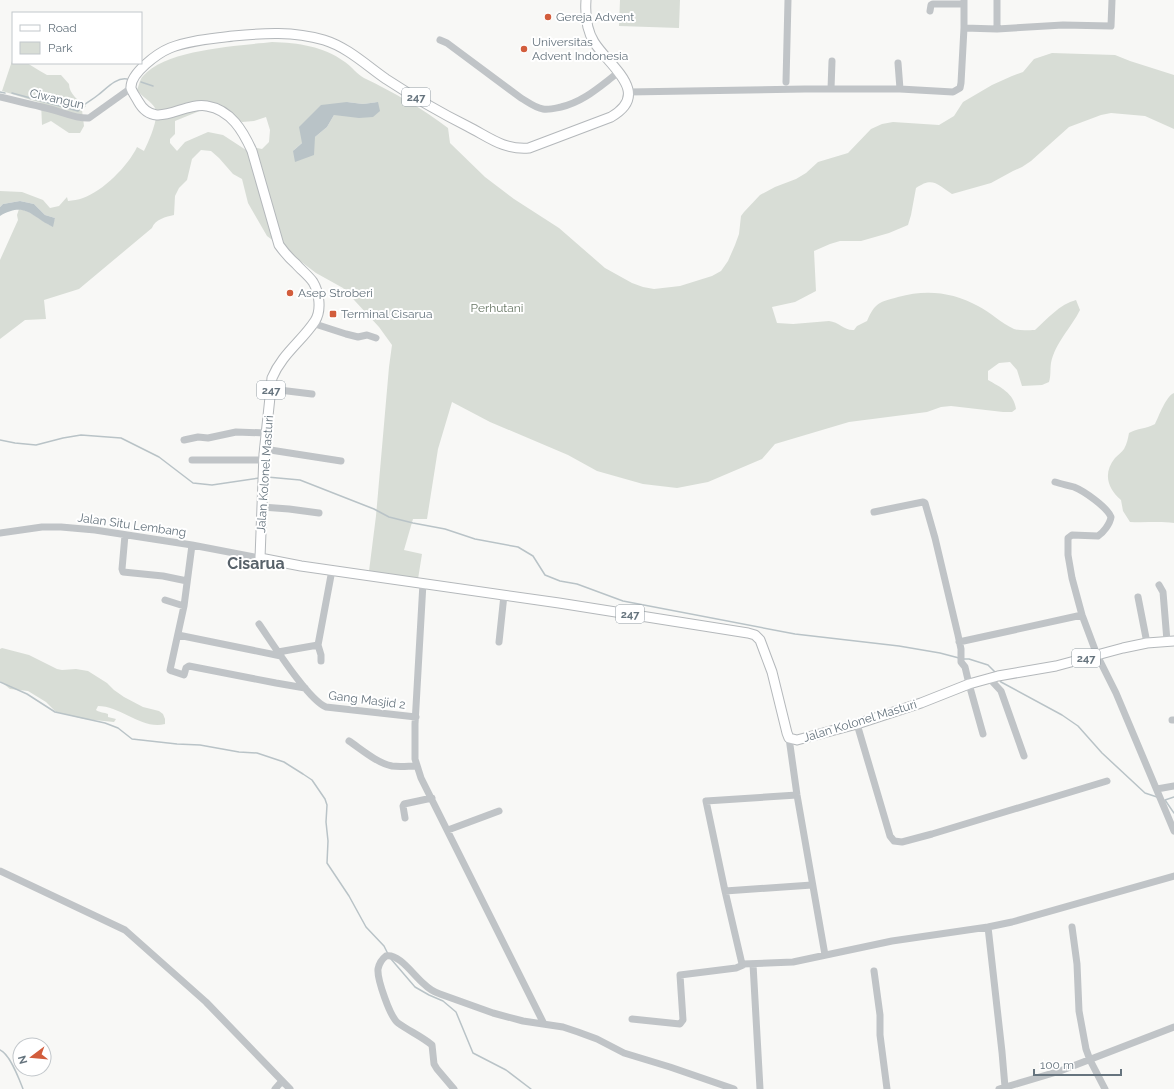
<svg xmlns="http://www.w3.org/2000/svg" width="1174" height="1089" font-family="Raleway,sans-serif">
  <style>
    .green { fill: #d8ddd6; fill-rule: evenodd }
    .water { fill: #b9c3c7 }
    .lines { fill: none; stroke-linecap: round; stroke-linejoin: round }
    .stream { stroke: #b9c3c7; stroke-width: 1.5 }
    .major-casing { stroke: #b4b8bb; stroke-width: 11 }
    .minor { stroke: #c0c4c7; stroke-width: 7 }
    .major { stroke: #fff; stroke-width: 9 }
    .poi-dot { fill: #d25d3c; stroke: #fff; stroke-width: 1.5 }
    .labels { text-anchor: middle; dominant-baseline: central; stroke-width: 4; stroke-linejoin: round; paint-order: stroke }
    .shield { fill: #fff; stroke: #949ea5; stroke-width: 1 }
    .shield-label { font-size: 11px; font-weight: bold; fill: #66747e }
    .poi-label { font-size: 12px; fill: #66747e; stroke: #fff; text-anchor: start }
    .street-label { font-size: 12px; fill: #66747e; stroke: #fff }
    .park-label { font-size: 12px; fill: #687765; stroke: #fff }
    .district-label { font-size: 16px; font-weight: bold; fill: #58626a; stroke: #fff }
  </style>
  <rect width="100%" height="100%" fill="#f8f8f6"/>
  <path class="green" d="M620 0H680L679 28 619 26Z
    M272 42C299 43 323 46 345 62 351 66 358 75 364 78 393 92 422 108 448 128L450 143 485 177 514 199 559 228 605 268 632 283 643 287 654 289 680 286 712 276 721 271 728 261 735 245 739 234 741 216 744 212 760 195 775 187 796 179 806 173 818 162 848 153 871 129 882 124 893 122 939 125 954 116 963 102 992 85 1012 76 1023 72 1034 59 1052 53 1115 55 1130 61 1174 75V129L1145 116 1111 113 1101 115 1069 127 1031 161 1022 167 1013 171 991 183 952 194C938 185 933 176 916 188L911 215 908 225 889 233 861 241H840L830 244 814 251 816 291 795 302 772 307 777 323 793 324 829 321C839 322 845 331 854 330L857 326 867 321C875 302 880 302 898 297 926 289 953 292 978 306 990 312 1001 323 1014 329 1020 331 1029 330 1035 330 1047 319 1060 304 1076 300L1080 310C1071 328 1055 343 1051 363 1050 370 1051 376 1049 382L1042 385 1022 386 1017 370 1010 362 999 363 988 371V380C1000 387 1014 393 1016 409L1012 412H1003L951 406 941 407 927 412 849 422 775 444 762 459 708 482 677 488 643 484 597 471 568 455 490 422 452 402 438 449 427 519H413L404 550 422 554 418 579 369 571 376 516 389 367 392 345 379 327 343 288 316 273 267 236 248 203 242 179 233 174 219 158 211 151 201 150 192 159 187 180 179 188 175 196 174 215C166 217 155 219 152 228L79 289 44 300 46 319 25 320 0 339V260L18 220 17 215 19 209C32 211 41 221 52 226L55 218 45 215 34 204 20 201 3 204 0 207V191L22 192 43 200 50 208 59 206 67 197 68 201C73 200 78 200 83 198 103 191 128 166 137 147L144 151C148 143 160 117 155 108 151 101 142 97 137 90 139 85 140 79 143 76 166 49 238 46 272 42ZM347 102 363 104 378 102 334 115 327 127 315 137 293 151ZM202 110 234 117 242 122 254 121 266 117 270 130 269 142 262 149 257 148 246 150 223 135 208 132 185 142 177 151 170 143V139L175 134V121Z
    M12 61 13 63H27L40 71 47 75H61L69 84C69 94 79 101 86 106L82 110 84 126 80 133H69L51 121 42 125 41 103 2 91Z
    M1174 393V523C1159 521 1145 523 1130 522L1123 511 1121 500C1107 488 1103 473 1115 458 1118 455 1122 452 1124 449 1127 444 1128 438 1129 433 1137 428 1147 429 1155 424 1159 416 1166 396 1174 393Z
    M2 648 29 655 57 669 62 670 76 669 88 671 107 683 114 690 124 697 143 707 159 711 163 714 165 719V724C142 730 121 706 98 706L96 710C100 713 104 712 108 714V717L116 719 114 722 84 719 56 712 46 702 28 691 10 689 0 681V649Z"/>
  <path class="water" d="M347 102 363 104 378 102 380 111 373 117 359 118 334 115 327 127 315 137 314 155 295 162 293 151 302 143 299 127 321 105Z
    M20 201 34 204 45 215 55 218 53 227C31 217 26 201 0 216V207L3 204Z"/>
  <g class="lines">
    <path class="stream" d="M141 82 153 86
      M0 92 5 93
      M12 93 78 111C84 103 91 101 98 95 106 89 116 77 127 79
      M0 440 15 443 36 445 63 438 81 435 121 438 159 457 193 483 212 485 259 478
      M267 477 300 480 374 509 389 517 413 523 445 529 475 539 518 547 533 556 545 575 560 581 577 584 623 601 795 634 899 646 940 653 959 658
      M963 659H969L988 665 995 672
      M999 679 1001 682 1062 715 1078 726 1102 753 1145 793 1157 797
      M0 682 27 694 55 712 105 723 118 728 132 739 177 744 200 745 239 752 257 753 284 762 303 774 312 780 325 799 327 805 326 822 328 841 327 863 349 896 366 927 384 946 388 954
      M1165 800 1174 813
      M1165 800 1174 797
      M391 959 415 987 429 995 443 1001 456 1012 473 1053 506 1070 531 1089
      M0 1050C10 1054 19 1079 23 1089"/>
    <defs>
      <path id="major" d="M586 0C585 15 586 29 594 42 608 65 653 93 611 117L529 148C503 150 489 137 467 126 439 112 412 96 386 79 366 65 347 47 324 40 293 31 264 33 233 36 212 39 190 40 170 48 158 53 130 73 131 88 132 92 136 97 138 101 155 132 183 101 207 106 231 110 243 131 252 151L279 245C284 252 289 258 296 264 301 270 308 275 313 282 319 292 322 310 315 321 302 341 282 354 272 378L264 454 260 558 301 566 559 603 748 633 755 635 760 640 772 672 787 733 789 738 797 740 857 724 921 703 969 684 998 676 1056 666 1123 648 1147 643 1174 641"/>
    </defs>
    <use href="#major" class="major-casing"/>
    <path class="minor" d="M930 11 931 5 933 4H964
      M964 28 997 29 1063 25 1111 26 1112 0
      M997 29V0
      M440 40 447 43 521 98C528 102 535 108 543 109 549 110 556 108 561 107 585 101 600 86 619 72
      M898 63 900 89
      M786 82 788 0
      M831 89 832 61
      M628 92 805 89H900L953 92 960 88 961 83 964 28V0
      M0 97C15 101 31 104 46 108 61 111 75 119 89 118L131 88
      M312 323 346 334 358 337 367 335 376 338
      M271 389 312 394
      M184 440 198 437 208 438 236 432 266 433
      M264 449 341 461
      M192 460H263
      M1055 482C1061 484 1067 485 1074 487 1084 491 1107 507 1111 517 1110 524 1103 533 1098 536L1072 535 1068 538V555L1072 578 1082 615 1097 655 1116 693 1174 831
      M262 507 289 509 319 513
      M874 512 923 502 925 503 935 538 958 635 961 649V662L965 667 969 684 983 734
      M0 533 42 527H61L95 530 192 545 260 558
      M125 535 122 569 123 572 163 576 187 581
      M423 583 415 724V759L421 778 544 1024
      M1159 585 1163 592 1167 641
      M1138 597 1147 643
      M165 600 184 606 192 545
      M184 606 170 670 172 671 184 675 186 668 189 666 276 683 305 688
      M259 624C271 641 308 700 326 707L416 717
      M178 635 281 656
      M499 642 504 595
      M959 642 1082 615
      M278 652 318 645
      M321 661V655L318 645 332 570
      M989 678 1001 691 1024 756
      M1172 720H1174
      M857 724 890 836 894 841 902 842 932 834 1107 781
      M789 738 797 795 825 955
      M349 741C361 749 377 763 392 766 400 767 409 766 417 766
      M1157 789 1174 786
      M405 818 403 806 404 804 432 798
      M448 830 499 811
      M0 871 125 930 206 1002 290 1089
      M812 885 725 891 742 964 793 962 892 941 988 927 1012 922 1174 876
      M725 891 706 801 797 795
      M988 927 1002 1052 1005 1087
      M1072 927 1077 964 1079 1011 1086 1049 1090 1060 1105 1089
      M753 964 760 1089
      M874 971 880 1015V1035L887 1089
      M632 1019 680 1024 683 1020 680 975 736 968 743 965
      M275 1089 282 1081
      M454 1089 437 1069 434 1064 432 1045C421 1036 409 1031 398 1023 390 1017 377 979 378 969 379 964 382 959 386 956 399 953 414 976 424 984 429 989 434 992 440 994L493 1013 523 1021 563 1027 578 1032 597 1039 624 1053 670 1067 734 1089
      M999 1089 1060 1071 1174 1027"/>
    <use href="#major" class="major"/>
  </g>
  <g class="poi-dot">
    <circle cx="548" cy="17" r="4"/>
    <circle cx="524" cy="49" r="4"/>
    <circle cx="290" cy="293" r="4"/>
    <rect x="329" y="310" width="8" height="8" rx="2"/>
  </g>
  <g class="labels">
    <g class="shield">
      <rect x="402" y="88" width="28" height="18" rx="3"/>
      <rect x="257" y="381" width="28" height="18" rx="3"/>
      <rect x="616" y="605" width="28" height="18" rx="3"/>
      <rect x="1072" y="649" width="28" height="18" rx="3"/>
    </g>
    <g class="shield-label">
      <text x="416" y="97">247</text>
      <text x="271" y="390">247</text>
      <text x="630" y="614">247</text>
      <text x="1086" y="658">247</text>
    </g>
    <g class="poi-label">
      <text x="556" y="17">Gereja Advent</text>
      <text x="532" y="42">Universitas<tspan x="532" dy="14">Advent Indonesia</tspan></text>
      <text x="298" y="293">Asep Stroberi</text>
      <text x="341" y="314">Terminal Cisarua</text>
    </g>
    <g class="street-label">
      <text transform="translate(57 99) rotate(13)">Ciwangun</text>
      <text transform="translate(265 474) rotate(-86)">Jalan Kolonel Masturi</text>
      <text transform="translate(132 525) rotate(8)">Jalan Situ Lembang</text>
      <text transform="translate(367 700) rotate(7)">Gang Masjid 2</text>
      <text transform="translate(860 721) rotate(-17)">Jalan Kolonel Masturi</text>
    </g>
    <g class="park-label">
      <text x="497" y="308">Perhutani</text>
    </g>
    <g class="district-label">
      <text x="256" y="563">Cisarua</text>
    </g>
  </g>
  <rect x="12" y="12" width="130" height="52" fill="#ffffff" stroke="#c2c7cb"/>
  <rect x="20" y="25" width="20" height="6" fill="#ffffff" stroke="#c2c7cb"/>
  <text x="48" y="32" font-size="12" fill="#66747e">Road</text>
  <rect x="20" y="42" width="20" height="12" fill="#d8ddd6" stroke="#c2c7cb"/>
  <text x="48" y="52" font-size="12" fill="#66747e">Park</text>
  <g transform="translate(32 1057) rotate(254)"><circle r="19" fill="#ffffff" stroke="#c2c7cb"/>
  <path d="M0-3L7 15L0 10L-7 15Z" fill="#d25d3c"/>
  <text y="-6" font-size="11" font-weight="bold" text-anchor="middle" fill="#66747e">N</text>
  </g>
  <path d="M1034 1069v6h87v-6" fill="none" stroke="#66747e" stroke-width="2"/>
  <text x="1040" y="1069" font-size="12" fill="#66747e" stroke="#ffffff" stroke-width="3" paint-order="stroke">100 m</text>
</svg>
